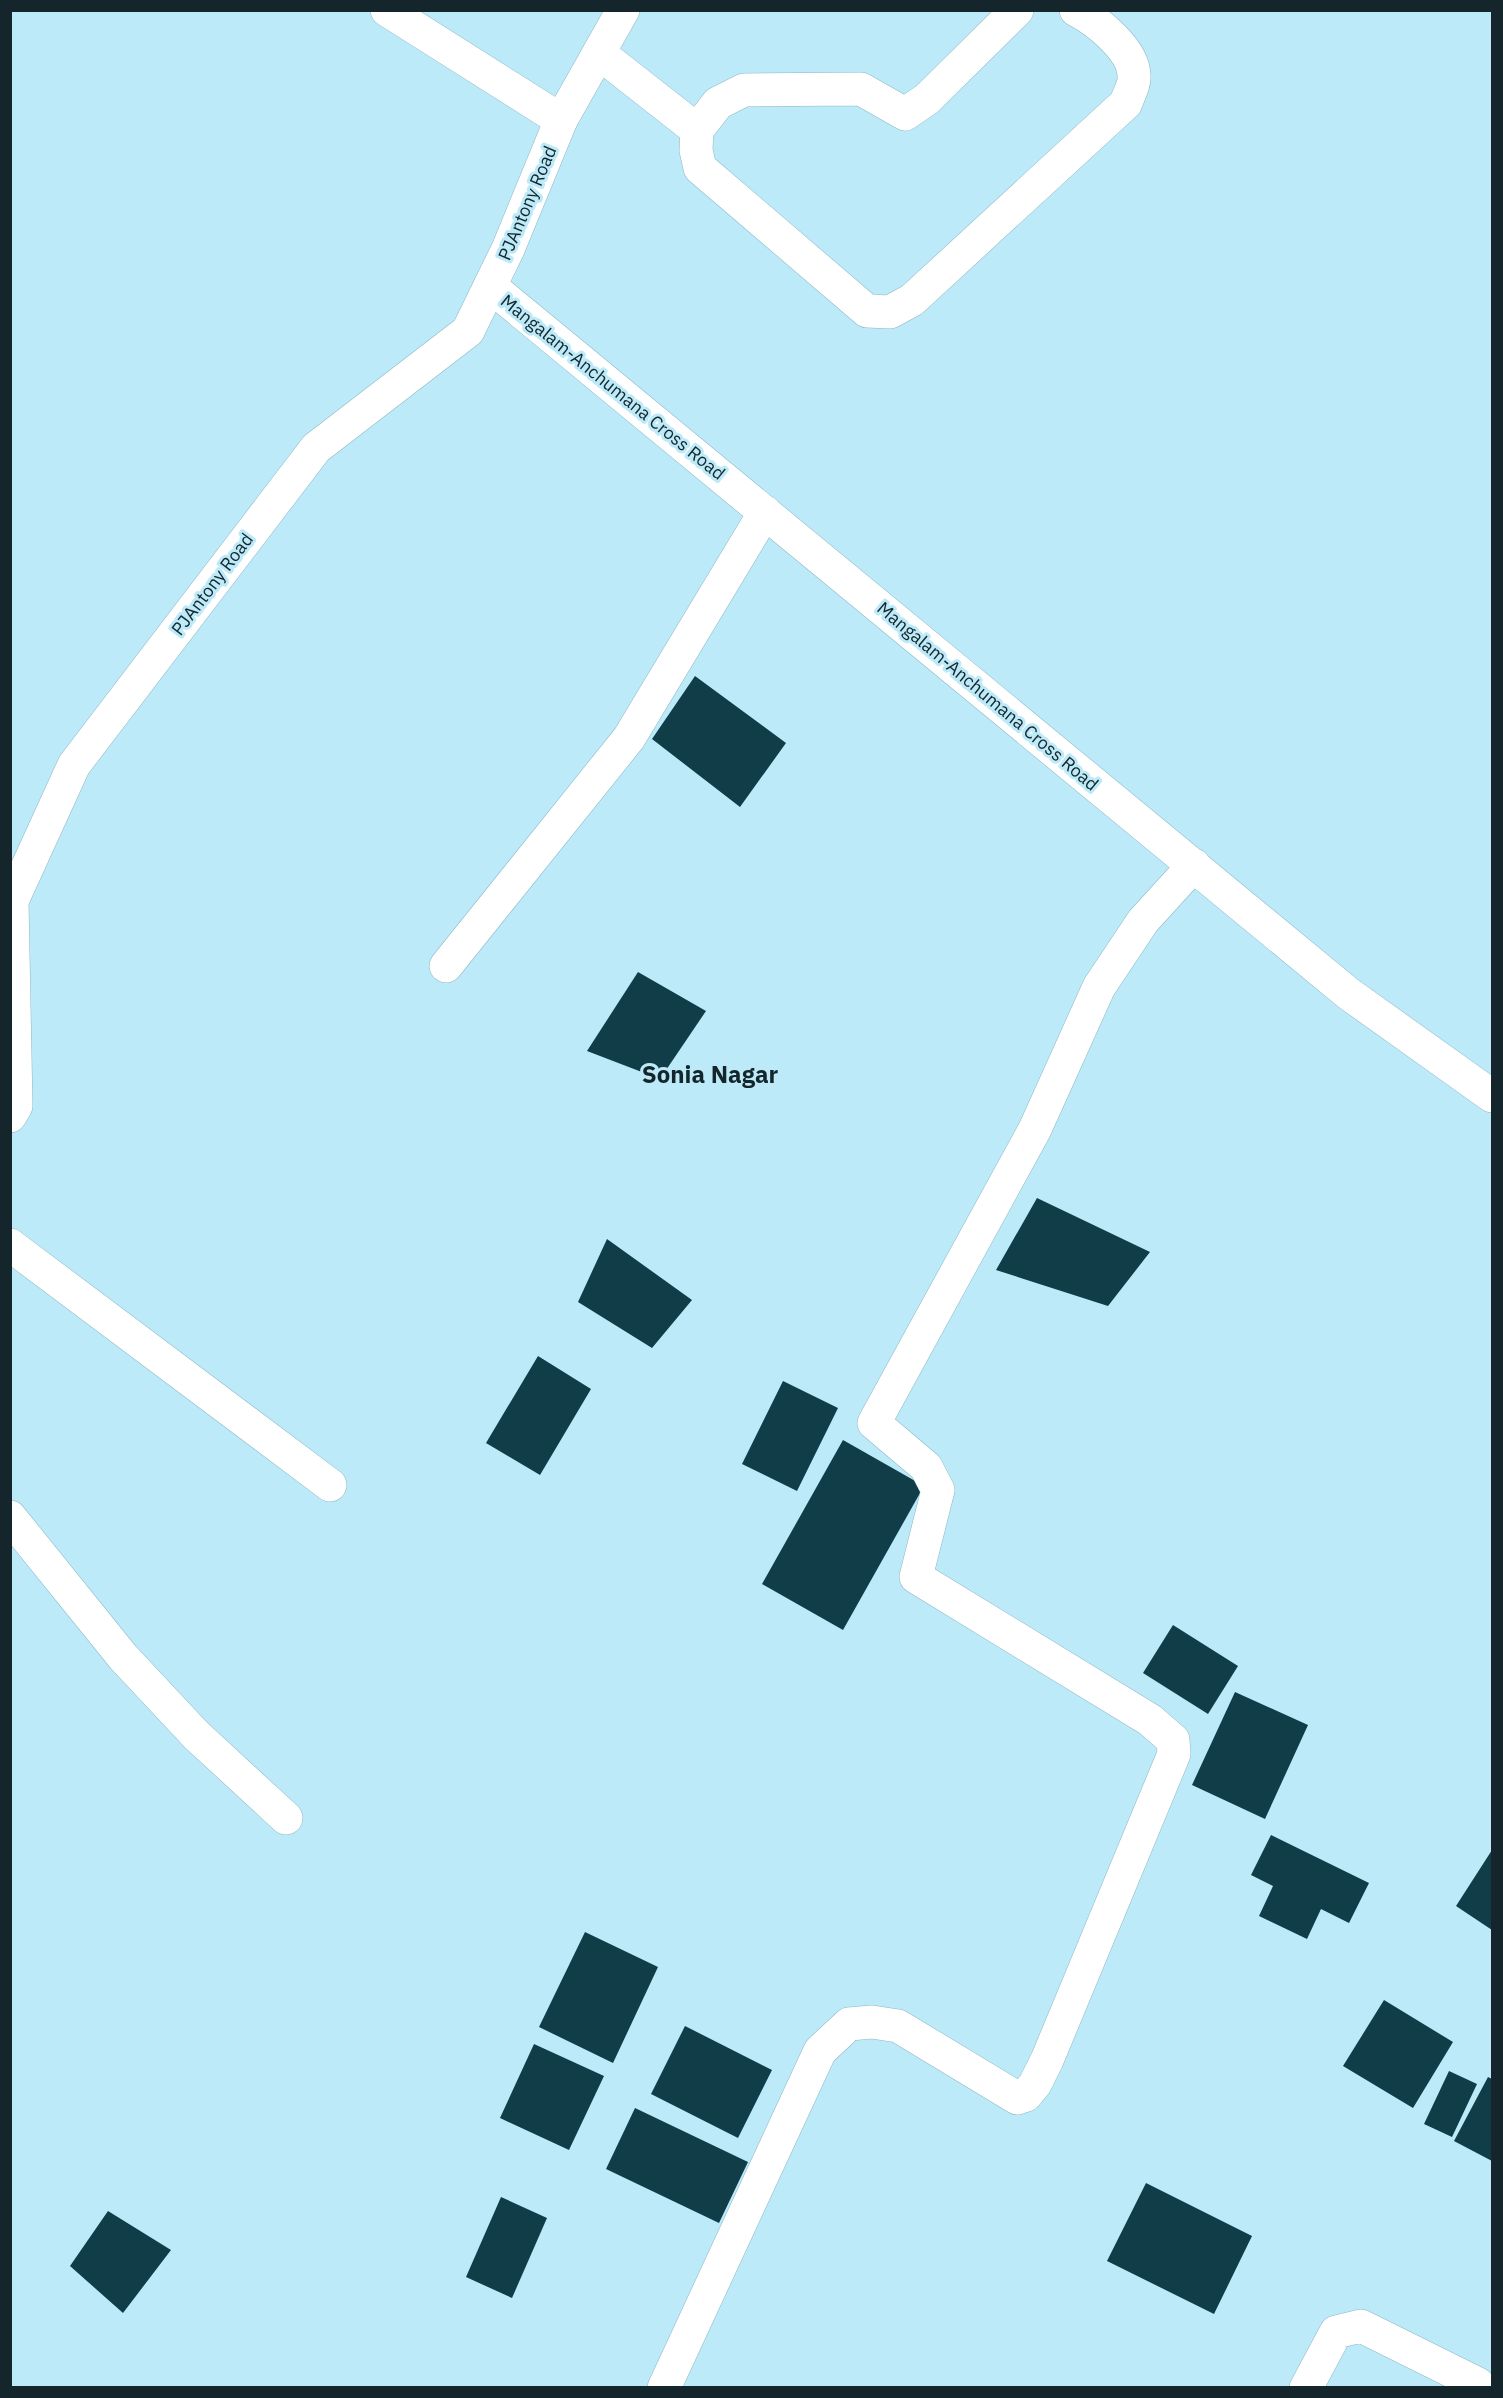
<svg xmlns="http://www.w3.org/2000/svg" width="1503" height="2398" font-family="'IBM Plex Sans',sans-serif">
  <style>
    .building { fill: #113d49 }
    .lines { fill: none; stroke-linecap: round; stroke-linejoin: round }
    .street-casing { stroke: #8cb8c5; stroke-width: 34 }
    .secondary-casing { stroke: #8cb8c5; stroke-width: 34 }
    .street { stroke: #fff; stroke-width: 33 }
    .secondary { stroke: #fff; stroke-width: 33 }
    .labels { text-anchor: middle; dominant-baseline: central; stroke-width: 6; stroke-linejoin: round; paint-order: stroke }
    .street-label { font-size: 18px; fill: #14262b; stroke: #bdeaf9 }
    .district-label { font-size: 24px; font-weight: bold; fill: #14262b; stroke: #bdeaf9 }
  </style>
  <rect width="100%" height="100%" fill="#bdeaf9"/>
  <path class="building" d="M695 676 786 743 740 807 652 739Z
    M638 972 706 1011 660 1079 587 1051Z
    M1037 1198 1150 1252 1108 1306 996 1270Z
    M607 1239 692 1300 652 1348 578 1302Z
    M538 1356 591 1389 540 1475 486 1443Z
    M783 1381 838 1408 797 1491 742 1464Z
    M843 1440 924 1486 843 1630 762 1584Z
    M1173 1625 1238 1666 1208 1714 1143 1673Z
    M1235 1692 1308 1725 1265 1819 1192 1785Z
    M1271 1835 1369 1883 1349 1923 1321 1909 1307 1939 1259 1916 1273 1886 1251 1875Z
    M1492 1850V1930L1456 1906Z
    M585 1932 658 1967 613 2063 539 2027Z
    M1384 2000 1453 2042 1413 2108 1343 2066Z
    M685 2026 772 2070 738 2138 651 2094Z
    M534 2044 604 2076 569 2150 500 2118Z
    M1449 2071 1477 2084 1452 2137 1424 2124Z
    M1488 2077 1492 2079V2161L1454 2141Z
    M635 2108 748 2162 719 2223 606 2169Z
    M1146 2183 1252 2236 1214 2314 1107 2261Z
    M501 2197 547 2218 512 2298 466 2277Z
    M108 2211 171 2250 123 2313 70 2266Z"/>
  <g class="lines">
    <defs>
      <path id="street" d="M387 10 561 120
        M1017 10 927 99 905 114 861 89 744 90 718 103 697 130 696 150 700 168 867 311 890 312 912 300 1126 103C1128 96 1135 84 1134 76 1134 50 1097 21 1076 10
        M599 53 697 130
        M490 286 1349 994 1492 1096
        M446 966 629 738 765 512
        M10 1245 330 1485
        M10 1517 123 1657 196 1735 286 1818
        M664 2388 820 2051 849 2024 872 2022 898 2026 1017 2098 1026 2095 1035 2084 1047 2060 1174 1754 1173 1740 1150 1720 916 1577 938 1490 926 1467 874 1423 1035 1129 1099 987 1143 921 1194 865
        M1306 2388 1336 2332 1361 2326 1478 2384 1481 2388"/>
      <path id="secondary" d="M10 1116 16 1106 12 901 74 765 316 448 468 331 508 249 561 120 623 10"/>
    </defs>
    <use href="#street" class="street-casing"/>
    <use href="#secondary" class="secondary-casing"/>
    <use href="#street" class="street"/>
    <use href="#secondary" class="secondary"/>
  </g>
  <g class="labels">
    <g class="street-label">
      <text transform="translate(527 203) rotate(-67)">PJAntony Road</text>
      <text transform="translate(613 387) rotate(39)">Mangalam-Anchumana Cross Road</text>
      <text transform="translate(212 584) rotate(-53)">PJAntony Road</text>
      <text transform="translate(988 696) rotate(40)">Mangalam-Anchumana Cross Road</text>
    </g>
    <g class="district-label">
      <text x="710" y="1074">Sonia Nagar</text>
    </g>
  </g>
  <rect width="1503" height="2398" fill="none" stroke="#14262b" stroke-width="24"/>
</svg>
